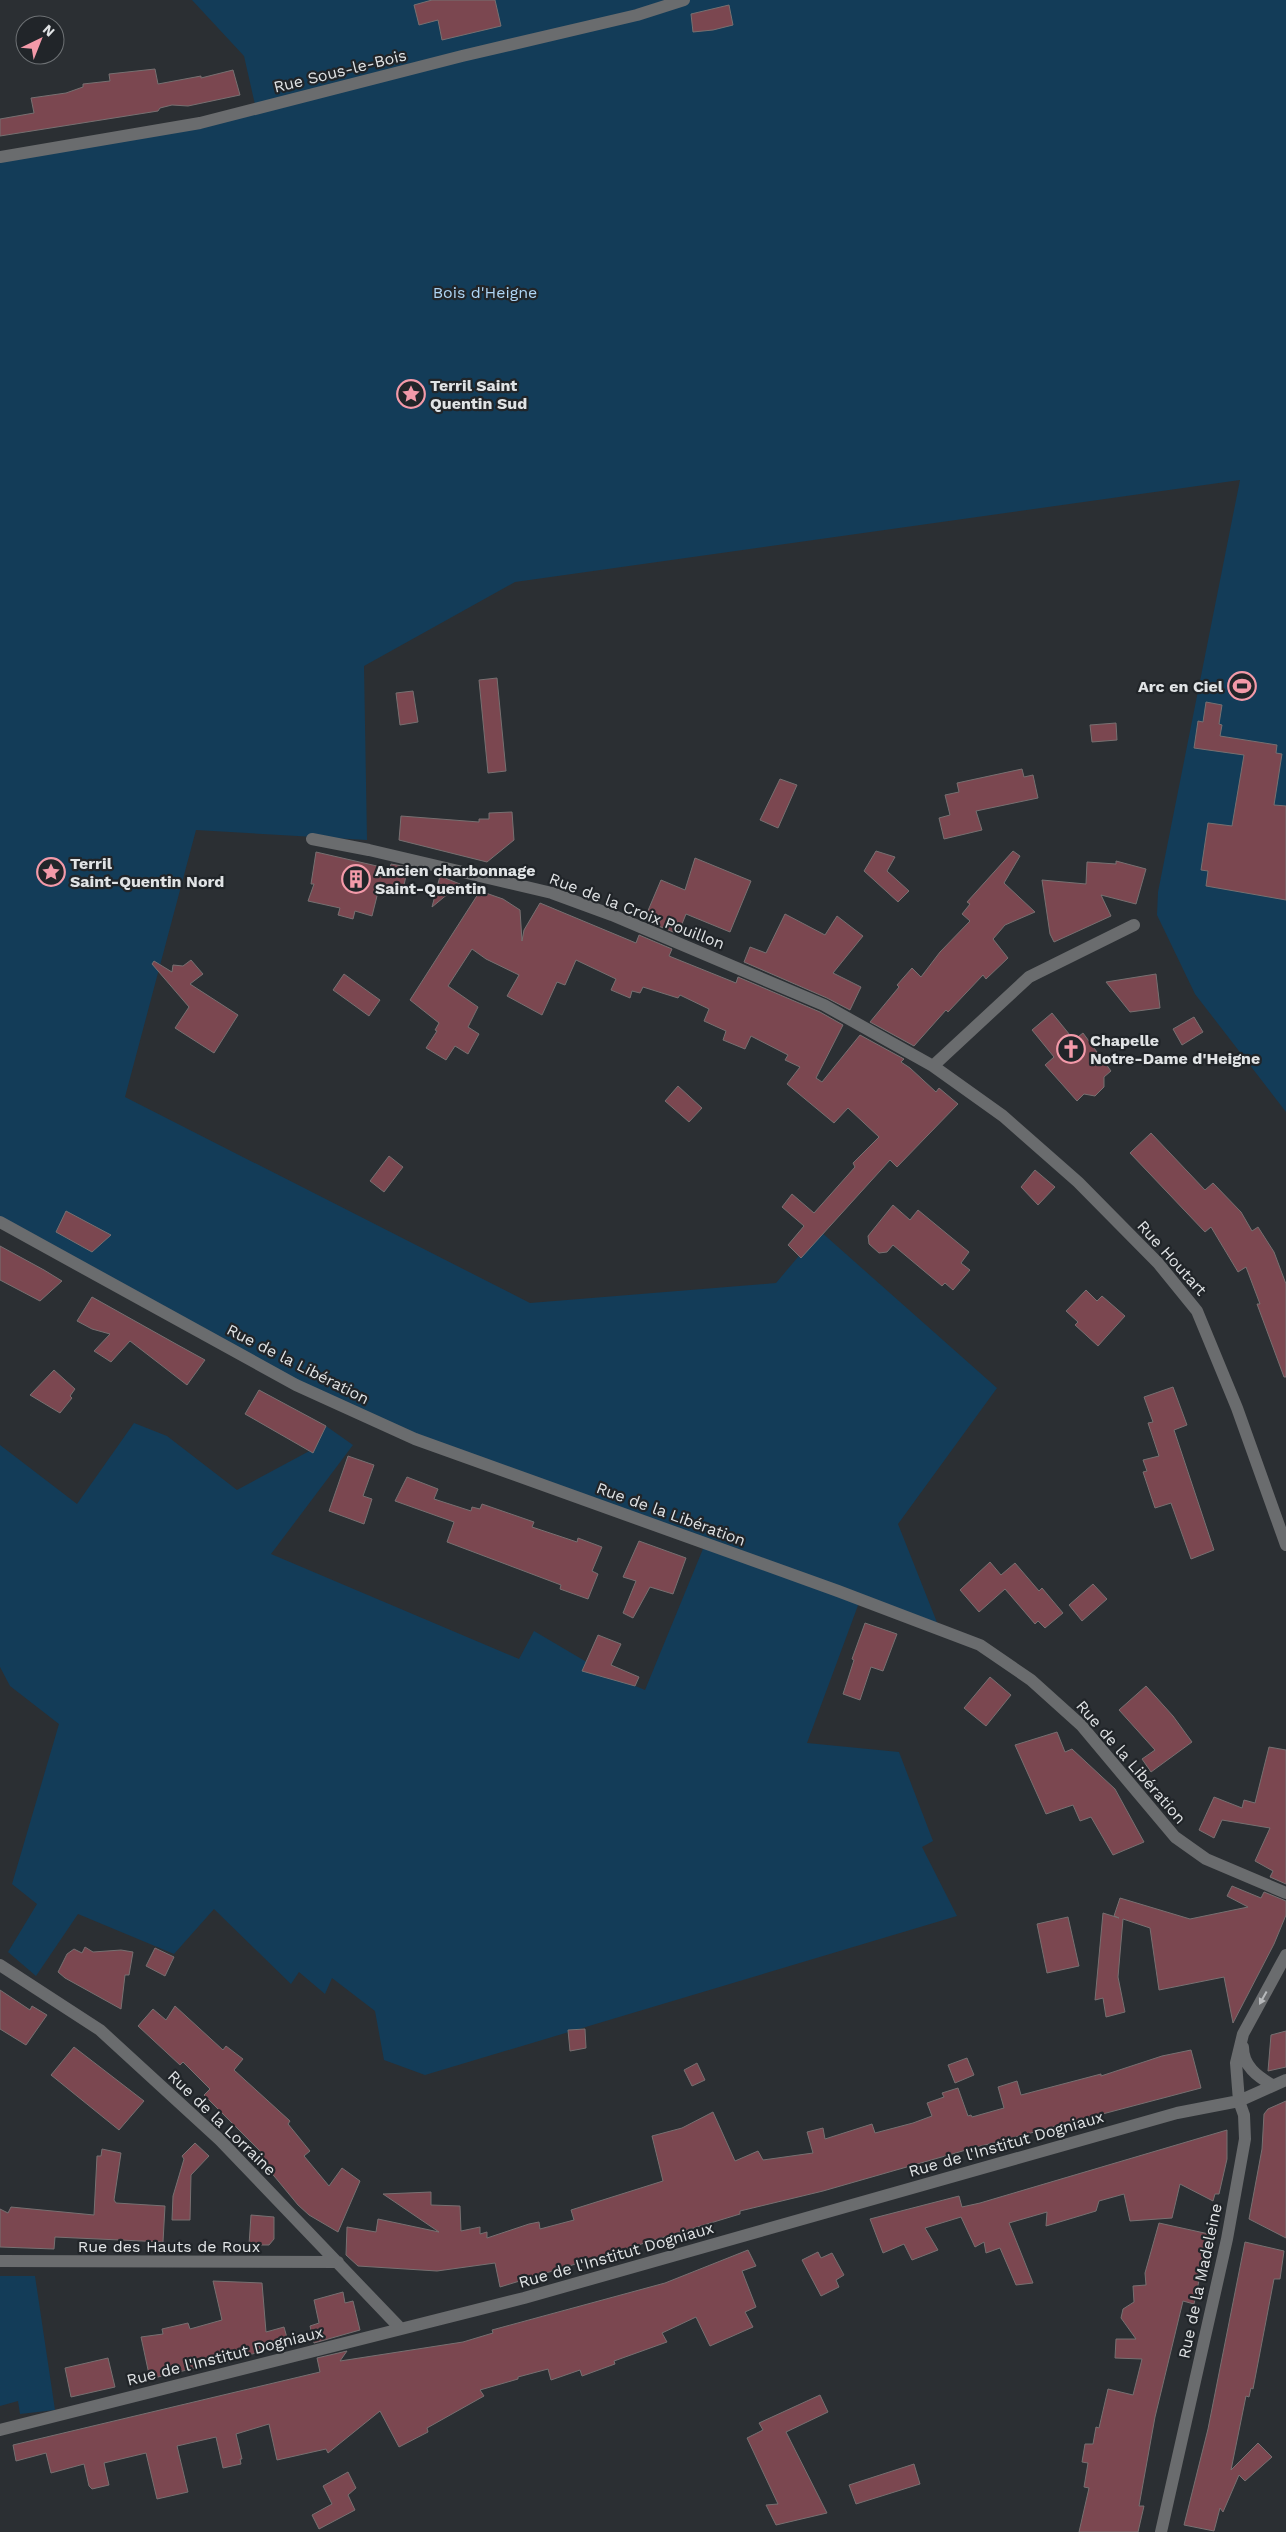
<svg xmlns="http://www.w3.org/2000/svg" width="1286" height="2532" font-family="'Work Sans',sans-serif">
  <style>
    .green { fill: #133c58 }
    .building { fill: #7b4750; stroke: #777071 }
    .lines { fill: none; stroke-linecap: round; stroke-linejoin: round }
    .minor { stroke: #6a6c6e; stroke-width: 12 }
    .oneway { fill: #b7b9bb }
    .labels { text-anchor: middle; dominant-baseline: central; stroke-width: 4.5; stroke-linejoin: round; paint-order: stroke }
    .street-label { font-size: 16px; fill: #e0e3e5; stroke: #212529 }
    .park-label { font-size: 16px; fill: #aed5f5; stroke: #212529 }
    .poi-label { font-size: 16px; font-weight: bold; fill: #e0e3e5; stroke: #212529; text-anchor: start }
  </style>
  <rect width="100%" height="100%" fill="#2b2f33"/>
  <path class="green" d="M192 0H1286V1112L1195 994 1157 915 1158 892 1240 480 515 582 364 666 367 840 196 830 125 1097 530 1303 776 1283 820 1231 997 1388 898 1524 940 1630 860 1600 807 1743 899 1752 933 1841 922 1847 957 1916 425 2075 384 2060 375 2011 332 1978 325 1994 299 1972 291 1984 214 1909 174 1954 78 1914 36 1976 8 1952 37 1904 12 1884 59 1724 10 1686 0 1667V1445L77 1504 134 1423 167 1436 237 1490 315 1448 326 1426 353 1445 271 1554 519 1659 534 1631 607 1674 645 1690 705 1544 343 1407 0 1222V157L256 109 244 56Z
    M0 2276H35L55 2410 20 2414 18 2401 0 2406Z"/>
  <path class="building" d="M432 0H495L501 26 442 40 438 20 419 25 414 5Z
    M729 5 733 25 713 30 693 32 691 14Z
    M155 69 158 84 201 76V78L233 70 240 95 188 106 172 105 160 108 158 111 0 136V119L34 113 31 98 66 93 83 87V84L110 81 109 74Z
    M497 678 506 771 488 773 479 680Z
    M413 691 418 722 400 725 396 693Z
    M1206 702 1222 705 1219 724 1222 725 1220 736 1277 745 1276 753 1282 754 1274 805 1286 806V900L1206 886 1208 871 1201 870 1208 823 1232 826 1244 755 1194 748 1198 721 1203 722Z
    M1116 723 1117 740 1092 742 1090 725Z
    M1022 769 1024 777 1033 775 1038 798 976 811 982 830 944 839 939 818 950 815 945 795 959 792 957 783Z
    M780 779 797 785 778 828 760 820Z
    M512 812 514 840 487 862 399 840 401 816 479 822V819H489V813Z
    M876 851 895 857 887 871 909 891 898 902 864 871Z
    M1013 851 1020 856 1004 883 1035 912 1005 925 993 939 1008 958 986 979 983 975 948 1012 946 1010 914 1046 870 1022 899 987 897 985 912 968 921 977 940 952 970 921 962 914 970 904 967 902Z
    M316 852 390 869 391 864 408 867 402 894 379 888 372 916 355 911 353 919 338 915 340 908 308 901 314 884H311Z
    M695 858 751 881 730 932 686 914 678 934 644 920 661 880 685 890Z
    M1116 861 1146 869 1136 904 1101 895 1111 916 1054 942 1050 934 1042 880 1086 884 1087 862 1116 864Z
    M440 876 460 884 432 907Z
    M480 891 503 899 520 910 522 941 524 930 540 903 636 943 639 935 672 949 669 956 736 983 738 977 820 1012 843 1025 816 1078 822 1082 860 1035 904 1059 901 1062 910 1068 936 1092 939 1088 958 1104 897 1167 890 1160 801 1258 788 1245 804 1226 782 1207 792 1194 814 1213 855 1167 853 1163 879 1137 848 1108 834 1123 787 1084 800 1067 785 1060 788 1055 751 1036 745 1049 723 1040 726 1031 704 1021 709 1009 680 995 678 998 643 987 640 993 632 991 630 998 611 990 616 979 576 960 565 985 557 982 542 1015 507 996 519 975 486 959 472 949 448 986 478 1007 468 1027 479 1034 468 1054 455 1046 446 1060 426 1048 437 1031 435 1030 439 1023 410 1000Z
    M785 914 825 935 837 916 863 936 833 973 861 987 850 1010 827 998 744 962 750 947 766 953Z
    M191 960 203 974 190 984 238 1015 214 1053 175 1028 189 1007 152 964 154 961 172 972 173 965 183 966Z
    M344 974 380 1000 369 1016 333 990Z
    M1156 974 1160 1008 1130 1012 1106 982Z
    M1052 1013 1074 1040 1083 1033 1111 1071 1104 1077V1087L1095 1096 1084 1094 1077 1101 1045 1065 1054 1057 1032 1030Z
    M1194 1017 1203 1032 1182 1045 1173 1029Z
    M678 1086 702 1108 689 1122 665 1101Z
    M1151 1133 1205 1190 1213 1183 1241 1212 1252 1231 1258 1227 1274 1252 1286 1284V1377H1284L1257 1304H1260L1246 1267 1238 1272 1211 1227 1205 1232 1130 1153Z
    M389 1156 403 1167 384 1192 370 1181Z
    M1035 1170 1055 1187 1038 1205 1021 1187Z
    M893 1205 910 1220 918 1210 969 1252 961 1263 970 1270 953 1290 945 1283 942 1286 893 1245 887 1252 879 1253 869 1244 868 1236Z
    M66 1211 111 1235 92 1252 56 1232Z
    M0 1246 44 1270 62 1281 40 1301 0 1280Z
    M1086 1290 1097 1301 1102 1296 1125 1316 1098 1346 1075 1325 1078 1322 1066 1311Z
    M92 1297 176 1344 205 1360 187 1385 130 1341 111 1362 94 1351 110 1334 92 1329 77 1321Z
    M54 1370 75 1389 70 1396 72 1398 60 1413 30 1395Z
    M1173 1387 1187 1425 1174 1430 1214 1550 1191 1559 1171 1503 1155 1508 1143 1472 1147 1471 1143 1460 1159 1456 1148 1423 1153 1422 1144 1397Z
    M259 1390 326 1426 313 1453 245 1414Z
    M348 1456 374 1465 363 1496 372 1499 364 1524 329 1511Z
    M407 1477 438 1489 434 1499 471 1511 472 1507 480 1509 482 1504 534 1522 532 1527 577 1542 578 1538 602 1547 592 1571 598 1574 588 1599 560 1589 561 1585 447 1542 454 1522 395 1501Z
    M639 1541 686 1558 673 1594 650 1587 633 1618 623 1613 636 1581 623 1577Z
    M990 1562 1001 1575 1015 1563 1039 1591 1042 1588 1063 1613 1045 1628 1038 1621 1035 1624 1005 1589 979 1612 960 1590Z
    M1093 1584 1107 1599 1082 1621 1069 1605Z
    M865 1623 897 1634 883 1671 871 1667 860 1700 843 1694 854 1660 852 1659Z
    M598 1635 621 1644 611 1665 639 1677 635 1686 582 1671Z
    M990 1677 1011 1695 986 1726 964 1708Z
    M1146 1686 1173 1716 1192 1742 1151 1772 1142 1759 1155 1750 1119 1710Z
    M1057 1732 1065 1752 1072 1749 1115 1789 1144 1842 1113 1855 1091 1817 1080 1821 1073 1805 1046 1814 1015 1745Z
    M1269 1747 1286 1750V1884L1270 1877 1273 1871 1255 1861 1270 1828 1222 1820 1214 1838 1199 1830 1214 1797 1242 1808 1244 1800 1255 1803Z
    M1232 1886 1261 1898 1264 1892 1286 1901V1915L1274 1944 1233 2023 1224 1977 1159 1990 1150 1928 1123 1919 1118 1977 1125 2012 1106 2017 1103 1998 1095 2000 1103 1913 1119 1918 1114 1916 1120 1898 1190 1919 1248 1907 1227 1896Z
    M1068 1917 1079 1966 1047 1973 1037 1924Z
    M85 1947 93 1952 121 1950 133 1952 129 1975H125L121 2009 65 1978 58 1972 67 1954 74 1949 82 1953Z
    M155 1948 174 1957 165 1976 146 1966Z
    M0 1990 30 2010 32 2006 47 2015 26 2045 0 2029Z
    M175 2006 223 2050 226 2046 243 2059 234 2070 290 2121 288 2124 310 2151 304 2156 329 2186 342 2168 360 2181 338 2232 309 2215 298 2205 260 2159 264 2155 204 2095 210 2089 183 2062 180 2065 138 2026 153 2009 166 2020Z
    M585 2029 586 2048 570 2051 568 2030Z
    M1286 2031V2067L1268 2071 1271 2035Z
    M74 2047 144 2101 119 2130 51 2075Z
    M1191 2050 1201 2088 966 2150 823 2191 740 2211V2214L500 2287 495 2263 437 2271 358 2266 346 2255 347 2227 376 2232 378 2219 439 2232 383 2194 431 2192V2205L460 2206 461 2231 480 2227V2234L487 2232V2238L529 2224 539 2222 540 2229 574 2220 571 2210 663 2181 652 2136 682 2128 713 2112 735 2161 758 2151 763 2160 813 2153 807 2132 823 2128 825 2139 872 2124 875 2133 913 2123 932 2116 927 2103 944 2097 942 2093 958 2088 968 2116 971 2115 972 2117 1004 2108 998 2087 1017 2081 1021 2095 1101 2074V2076L1162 2056Z
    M967 2058 974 2075 955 2083 948 2065Z
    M697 2063 705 2080 692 2086 684 2070Z
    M1286 2101V2238L1249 2219 1262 2149 1264 2114 1268 2109Z
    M1227 2130V2159L1219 2194H1215L1213 2201 1180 2184 1172 2218 1130 2221 1124 2194 1099 2201 1096 2211 1046 2226 1047 2212 1009 2223 1033 2283 1016 2285 1000 2248 986 2253 984 2242 975 2247 961 2217 925 2228 938 2250 912 2260 904 2244 883 2253 870 2219 959 2196 962 2207 980 2203Z
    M195 2143 209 2156 191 2175 190 2220H172L173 2196 184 2159 182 2156Z
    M102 2149 121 2153 114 2200 116 2203 165 2206 163 2242 55 2237 54 2249 0 2247V2209L8 2213 11 2207 94 2215 97 2156H101Z
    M251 2215 274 2217V2239L269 2245H249Z
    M1159 2223 1209 2234 1194 2304 1183 2301 1155 2417 1139 2506H1144L1138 2532H1079L1089 2488 1084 2487 1088 2463 1082 2462 1085 2444H1093L1096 2427 1099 2428 1108 2389 1133 2395 1142 2359 1115 2358 1116 2339H1136L1121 2318 1123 2309 1134 2302 1133 2286 1146 2285 1145 2273Z
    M1245 2242 1284 2251 1280 2279H1274L1253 2389 1251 2388 1249 2397 1246 2396 1231 2470 1258 2443 1272 2457 1245 2481 1239 2475 1223 2512 1220 2508 1214 2531 1184 2525 1208 2429Z
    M748 2250 756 2266 742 2271 756 2307 745 2312 753 2327 710 2346 696 2317 662 2333 667 2342 614 2361 615 2364 582 2376 580 2370 551 2380 548 2369 518 2377V2379L480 2390 484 2396 427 2428 428 2432 399 2447 380 2411 328 2453 326 2449 277 2460 269 2424 236 2434 242 2459H240L241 2464 223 2468 216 2437 177 2446 188 2492 157 2499 146 2453 104 2463 109 2485 92 2489 89 2486 84 2464 51 2473 46 2453 16 2461 13 2445 320 2372 317 2358 347 2351 340 2361 463 2342 493 2333 492 2330 665 2283Z
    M818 2252 821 2258 832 2253 844 2275 836 2280 839 2287 821 2296 802 2260Z
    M213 2281 262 2283 266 2332 284 2327 289 2345 150 2379 141 2337 163 2334 162 2329 188 2323 190 2329 222 2320Z
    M343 2292 345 2303 353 2301 360 2330 314 2343 310 2326 319 2323 314 2300Z
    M108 2358 115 2387 71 2397 65 2368Z
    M820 2395 828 2412 786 2432 827 2513 776 2525 766 2505 778 2504 747 2438 763 2430 759 2423Z
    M914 2464 920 2484 856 2504 849 2485Z
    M348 2472 356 2488 348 2495 355 2510 319 2529 312 2515 332 2504 323 2486Z"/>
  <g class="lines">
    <path class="minor" d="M0 157 200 123 462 56 637 15 684 0
      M312 839 369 850 552 893 612 915 824 1005 933 1066 1003 1116 1078 1182 1158 1263 1197 1311 1237 1408 1286 1545
      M933 1066 1029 977 1134 925
      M0 1222 296 1385 415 1439 838 1591 980 1645 1031 1680 1081 1725 1175 1837 1206 1859 1286 1893
      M0 1965 100 2030 220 2140 401 2329
      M1243 2047C1243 2066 1257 2076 1272 2085
      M0 2261 338 2262
      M0 2430 524 2298 1177 2113 1239 2101 1286 2080
      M1161 2532 1227 2239 1245 2139 1244 2115 1239 2101 1236 2063 1243 2034 1286 1955"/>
  </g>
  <defs><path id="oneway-solid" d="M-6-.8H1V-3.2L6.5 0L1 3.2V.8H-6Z" transform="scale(1.25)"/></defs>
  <use class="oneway" href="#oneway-solid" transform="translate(1263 1998) rotate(119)"/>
  <defs>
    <symbol id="sight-ring" viewBox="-11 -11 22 22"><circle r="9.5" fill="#212529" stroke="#f39aa9" stroke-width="1.5"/><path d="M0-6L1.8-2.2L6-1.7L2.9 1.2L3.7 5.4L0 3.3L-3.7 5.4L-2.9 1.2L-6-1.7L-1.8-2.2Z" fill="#f39aa9"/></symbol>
    <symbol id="stadium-ring" viewBox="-11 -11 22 22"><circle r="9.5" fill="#212529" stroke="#f39aa9" stroke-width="1.5"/><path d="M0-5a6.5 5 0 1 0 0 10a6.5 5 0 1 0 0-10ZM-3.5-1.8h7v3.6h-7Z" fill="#f39aa9"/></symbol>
    <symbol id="building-ring" viewBox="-11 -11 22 22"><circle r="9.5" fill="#212529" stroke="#f39aa9" stroke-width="1.5"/><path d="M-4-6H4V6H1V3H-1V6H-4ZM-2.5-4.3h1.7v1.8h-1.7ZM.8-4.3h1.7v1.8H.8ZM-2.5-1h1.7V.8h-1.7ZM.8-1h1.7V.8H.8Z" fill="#f39aa9"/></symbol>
    <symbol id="church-ring" viewBox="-11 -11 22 22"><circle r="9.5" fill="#212529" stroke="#f39aa9" stroke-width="1.5"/><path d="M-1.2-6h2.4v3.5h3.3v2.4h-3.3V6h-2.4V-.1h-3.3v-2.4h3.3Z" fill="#f39aa9"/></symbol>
  </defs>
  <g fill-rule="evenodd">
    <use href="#sight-ring" x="395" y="378" width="32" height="32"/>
    <use href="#stadium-ring" x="1226" y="670" width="32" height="32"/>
    <use href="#sight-ring" x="35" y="856" width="32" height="32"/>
    <use href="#building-ring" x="340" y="863" width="32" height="32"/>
    <use href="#church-ring" x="1055" y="1033" width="32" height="32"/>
  </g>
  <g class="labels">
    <g class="street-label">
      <text transform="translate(340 71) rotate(-14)">Rue Sous-le-Bois</text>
      <text transform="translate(637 911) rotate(21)">Rue de la Croix Pouillon</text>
      <text transform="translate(1172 1258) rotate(48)">Rue Houtart</text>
      <text transform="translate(298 1364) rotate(27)">Rue de la Libération</text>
      <text transform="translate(671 1514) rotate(20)">Rue de la Libération</text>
      <text transform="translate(1131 1762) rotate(49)">Rue de la Libération</text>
      <text transform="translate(222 2123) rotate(44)">Rue de la Lorraine</text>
      <text transform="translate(1006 2144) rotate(-16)">Rue de l'Institut Dogniaux</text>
      <text x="169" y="2246">Rue des Hauts de Roux</text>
      <text transform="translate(616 2255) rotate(-16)">Rue de l'Institut Dogniaux</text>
      <text transform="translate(1200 2281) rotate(-78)">Rue de la Madeleine</text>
      <text transform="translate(225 2356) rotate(-14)">Rue de l'Institut Dogniaux</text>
    </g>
    <g class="park-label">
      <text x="485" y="292">Bois d'Heigne</text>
    </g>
    <g class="poi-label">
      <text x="430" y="385">Terril Saint<tspan x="430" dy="18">Quentin Sud</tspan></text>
      <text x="1223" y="686" text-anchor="end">Arc en Ciel</text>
      <text x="70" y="863">Terril<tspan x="70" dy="18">Saint-Quentin Nord</tspan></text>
      <text x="375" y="870">Ancien charbonnage<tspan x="375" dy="18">Saint-Quentin</tspan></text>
      <text x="1090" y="1040">Chapelle<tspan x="1090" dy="18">Notre-Dame d'Heigne</tspan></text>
    </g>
  </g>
  <g transform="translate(40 40) rotate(43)"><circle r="24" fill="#212529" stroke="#6d7174"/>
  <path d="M0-4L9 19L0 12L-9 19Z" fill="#f39aa9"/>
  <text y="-8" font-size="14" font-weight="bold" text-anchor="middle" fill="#e0e3e5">N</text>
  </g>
</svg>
